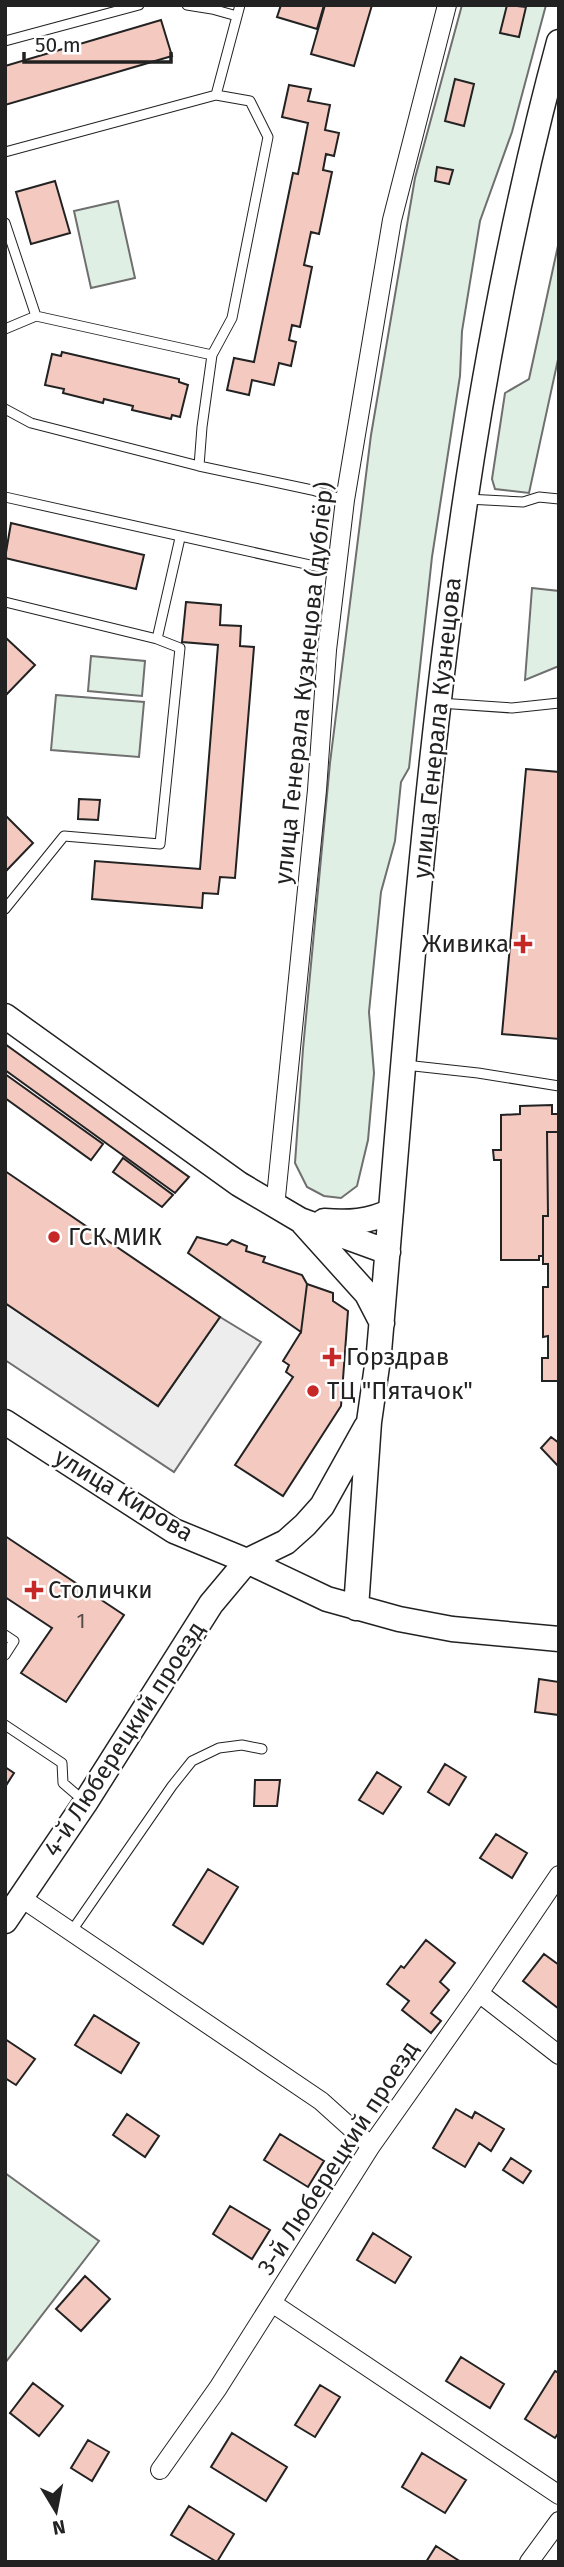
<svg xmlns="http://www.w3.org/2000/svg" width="564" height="2567" font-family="'Fira Sans',sans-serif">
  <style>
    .green { fill: #e0efe3; stroke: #6f6f6f; stroke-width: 2 }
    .parking { fill: #ededed; stroke: #6f6f6f; stroke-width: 2 }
    .building { fill: #f3c9c0; stroke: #222; stroke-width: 2 }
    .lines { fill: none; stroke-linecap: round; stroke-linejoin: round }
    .lane-casing { stroke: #222; stroke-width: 11 }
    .street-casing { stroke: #222; stroke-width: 20 }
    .secondary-casing { stroke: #222; stroke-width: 27 }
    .lane { stroke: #fff; stroke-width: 9 }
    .street { stroke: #fff; stroke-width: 18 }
    .secondary { stroke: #fff; stroke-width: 24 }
    .poi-dot { fill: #c62828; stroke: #fff; stroke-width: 2.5 }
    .labels { text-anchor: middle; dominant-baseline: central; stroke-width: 5; stroke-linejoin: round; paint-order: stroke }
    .number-label { font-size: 21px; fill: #564c4a }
    .street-label { font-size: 24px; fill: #222; stroke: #fff }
    .poi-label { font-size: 24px; fill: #222; stroke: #fff; text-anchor: start }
  </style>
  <rect width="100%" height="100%" fill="#fff"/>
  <path class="green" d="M462 5H546L512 132 480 221 462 331 460 376 432 557 409 768 401 782 395 841 381 892 369 1012 374 1073 368 1140 357 1186 341 1198 324 1196 307 1187 295 1163 303 1049 330 763 371 435 415 178Z
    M118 201 135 278 91 288 74 211Z
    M559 241V355L529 493 495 489 492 479 505 393 529 379Z
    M532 588 559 591V666L525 680Z
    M91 656 145 661 142 696 88 691Z
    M56 695 144 702 139 757 51 750Z
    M5 2173 99 2241 5 2363Z"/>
  <path class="parking" d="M5 1303 158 1406 220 1317 261 1342 174 1472 5 1360Z"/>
  <path class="building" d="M281 5H324L317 29 277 17Z
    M325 5H372L354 66 311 54Z
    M507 5 526 7 519 37 500 33Z
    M161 20 172 56 5 105V66Z
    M455 79 474 84 464 126 445 121Z
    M289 85 311 89 308 101 330 105 325 130 339 133 334 156 326 154 323 170 332 172 319 234 311 232 304 265 312 267 300 327 292 325 289 340 296 342 291 366 279 363 274 385 252 380 249 395 227 390 234 358 254 362 293 173 298 174 308 123 282 117Z
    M437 167 453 170 449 184 435 181Z
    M55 181 70 233 31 244 16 192Z
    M62 352 179 379V382L188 385 180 417 172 415 171 419 132 410 133 406 104 399 103 403 63 393 64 389 45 385 52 354 61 356Z
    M11 523 144 555 136 589 5 558Z
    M186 602 221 605 220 625 241 626 240 646 254 647 235 878 220 877 218 894 203 893 202 908 92 899 95 861 200 869 218 645 182 642Z
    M6 638 35 665 5 696V638Z
    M526 769 559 772V1039L502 1034Z
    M79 799 100 800 98 820 78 819Z
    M5 815 33 843 7 870 5 868Z
    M5 1044 189 1177 175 1193 5 1070Z
    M5 1074 103 1144 91 1160 5 1098Z
    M552 1105V1114H559V1132H547L548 1216H543V1256H539V1260H501V1160H494L493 1150H501V1115L520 1114V1106Z
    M547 1132H559V1381H542V1358H548V1336L543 1337V1287H548V1264H543V1216H548Z
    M123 1158 173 1195 162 1207 113 1172Z
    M5 1171 220 1317 158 1406 5 1303Z
    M197 1237 227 1245 232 1240 247 1246 246 1251 265 1257 263 1262 302 1275 307 1284 301 1332 188 1253Z
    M307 1284 333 1293V1301L348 1311 341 1406 283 1496 235 1465 293 1377 286 1372 289 1365 283 1361 301 1332Z
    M551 1437 559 1443V1467L541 1448Z
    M5 1536 124 1615 66 1702 21 1673 52 1628 5 1597Z
    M539 1679 559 1682V1715L535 1712Z
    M445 1764 466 1777 449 1805 428 1792Z
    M5 1767 14 1773 5 1787Z
    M377 1772 401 1787 383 1814 359 1800Z
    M255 1780H280L277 1806H254Z
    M496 1834 527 1853 512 1878 480 1858Z
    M208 1869 238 1887 203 1944 173 1925Z
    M426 1940 455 1963 440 1982 449 1990 431 2013 441 2021 431 2033 402 2010 409 2001 387 1984 401 1966 404 1968Z
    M544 1954 559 1965V2009L523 1981Z
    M94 2015 139 2043 121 2073 75 2045Z
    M5 2039 35 2059 16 2085 5 2078Z
    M456 2109 472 2118 475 2112 504 2129 491 2151 479 2143 465 2167 433 2148Z
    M127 2114 159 2136 145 2157 113 2135Z
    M280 2134 324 2161 308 2187 264 2160Z
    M511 2158 531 2171 523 2183 503 2170Z
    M230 2206 270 2230 252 2259 213 2234Z
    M373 2233 411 2257 395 2283 357 2260Z
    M85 2276 110 2299 81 2331 56 2309Z
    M461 2357 504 2384 490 2408 446 2381Z
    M555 2371 559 2373V2432L555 2438 525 2419Z
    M33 2383 63 2406 39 2436 10 2413Z
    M320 2385 340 2397 315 2437 295 2425Z
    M232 2433 287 2467 266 2501 211 2467Z
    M88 2440 109 2452 92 2481 71 2468Z
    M422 2453 466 2480 445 2513 402 2487Z
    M189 2506 234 2534 217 2562 171 2535Z
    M436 2546 461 2562H426Z"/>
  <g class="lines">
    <defs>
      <path id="lane" d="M187 5 212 9 237 16
        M240 5 216 95 250 101 268 137 232 318 212 355 202 427 199 466 312 490 345 500
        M5 41 139 5
        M5 152 216 95
        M5 223 36 316 5 329
        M36 316 212 355
        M5 409 31 423 199 466
        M5 497 337 571
        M467 499 523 502 539 497 559 499
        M5 602 157 639 180 648 160 844 64 836 5 909
        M157 639 180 538
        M439 703 512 708 559 703
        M405 1065 478 1073 559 1086
        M5 1635 14 1641 5 1655
        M5 1725 62 1763 63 1783 84 1801
        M71 1932 172 1786 192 1761 219 1748 242 1745 262 1749"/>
      <path id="street" d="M275 1207 317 790 327 650 345 500 392 220 447 5
        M20 1897 321 2101 371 2146
        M479 1993 559 2055
        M272 2303 559 2495
        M160 2470 218 2388 371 2146 479 1993 559 1875
        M529 2562 559 2521"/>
      <path id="secondary" d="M5 1016 239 1184 300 1220 388 1252
        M324 1221C348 1223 369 1222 391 1211
        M303 1223 367 1294 382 1323
        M5 1422 174 1531 247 1561 327 1599 399 1619 452 1629 559 1639
        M356 1608 369 1422 379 1352C417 913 443 469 559 42
        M5 1921 85 1803 211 1604 247 1561 286 1542 305 1525 322 1506 366 1427"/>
    </defs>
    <use href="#lane" class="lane-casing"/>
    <use href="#street" class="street-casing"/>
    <use href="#secondary" class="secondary-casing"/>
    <use href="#lane" class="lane"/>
    <use href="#street" class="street"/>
    <use href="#secondary" class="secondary"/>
  </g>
  <g class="poi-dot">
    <path d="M519.5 933.5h7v7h7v7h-7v7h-7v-7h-7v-7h7z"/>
    <circle cx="54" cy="1237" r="7"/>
    <path d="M328.5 1346.5h7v7h7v7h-7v7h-7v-7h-7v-7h7z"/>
    <circle cx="313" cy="1391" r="7"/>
    <path d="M30.5 1579.5h7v7h7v7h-7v7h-7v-7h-7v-7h7z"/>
  </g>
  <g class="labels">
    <g class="number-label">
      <text x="81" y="1621">1</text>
    </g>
    <g class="street-label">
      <text transform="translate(304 683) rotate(-84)">улица Генерала Кузнецова (дублёр)</text>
      <text transform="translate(437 728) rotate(-84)">улица Генерала Кузнецова</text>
      <text transform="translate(124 1495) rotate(31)">улица Кирова</text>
      <text transform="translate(124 1739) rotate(-57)">4-й Люберецкий проезд</text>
      <text transform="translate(338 2158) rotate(-57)">3-й Люберецкий проезд</text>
    </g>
    <g class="poi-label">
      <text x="509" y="944" text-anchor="end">Живика</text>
      <text x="68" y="1237">ГСК МИК</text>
      <text x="346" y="1357">Горздрав</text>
      <text x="327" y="1391">ТЦ "Пятачок"</text>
      <text x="48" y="1590">Столички</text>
    </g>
  </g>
  <rect width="564" height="2567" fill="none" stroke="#222222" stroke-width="14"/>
  <g transform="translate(56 2511) rotate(170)" stroke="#ffffff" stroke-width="5" paint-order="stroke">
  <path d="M0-5L12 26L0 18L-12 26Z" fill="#222222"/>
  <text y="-10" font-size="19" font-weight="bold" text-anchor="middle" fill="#222222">N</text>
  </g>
  <path d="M24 52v10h147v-10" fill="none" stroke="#222222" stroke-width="3.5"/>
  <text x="35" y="52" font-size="21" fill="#222222" stroke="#ffffff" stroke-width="5" paint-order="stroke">50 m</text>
</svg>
